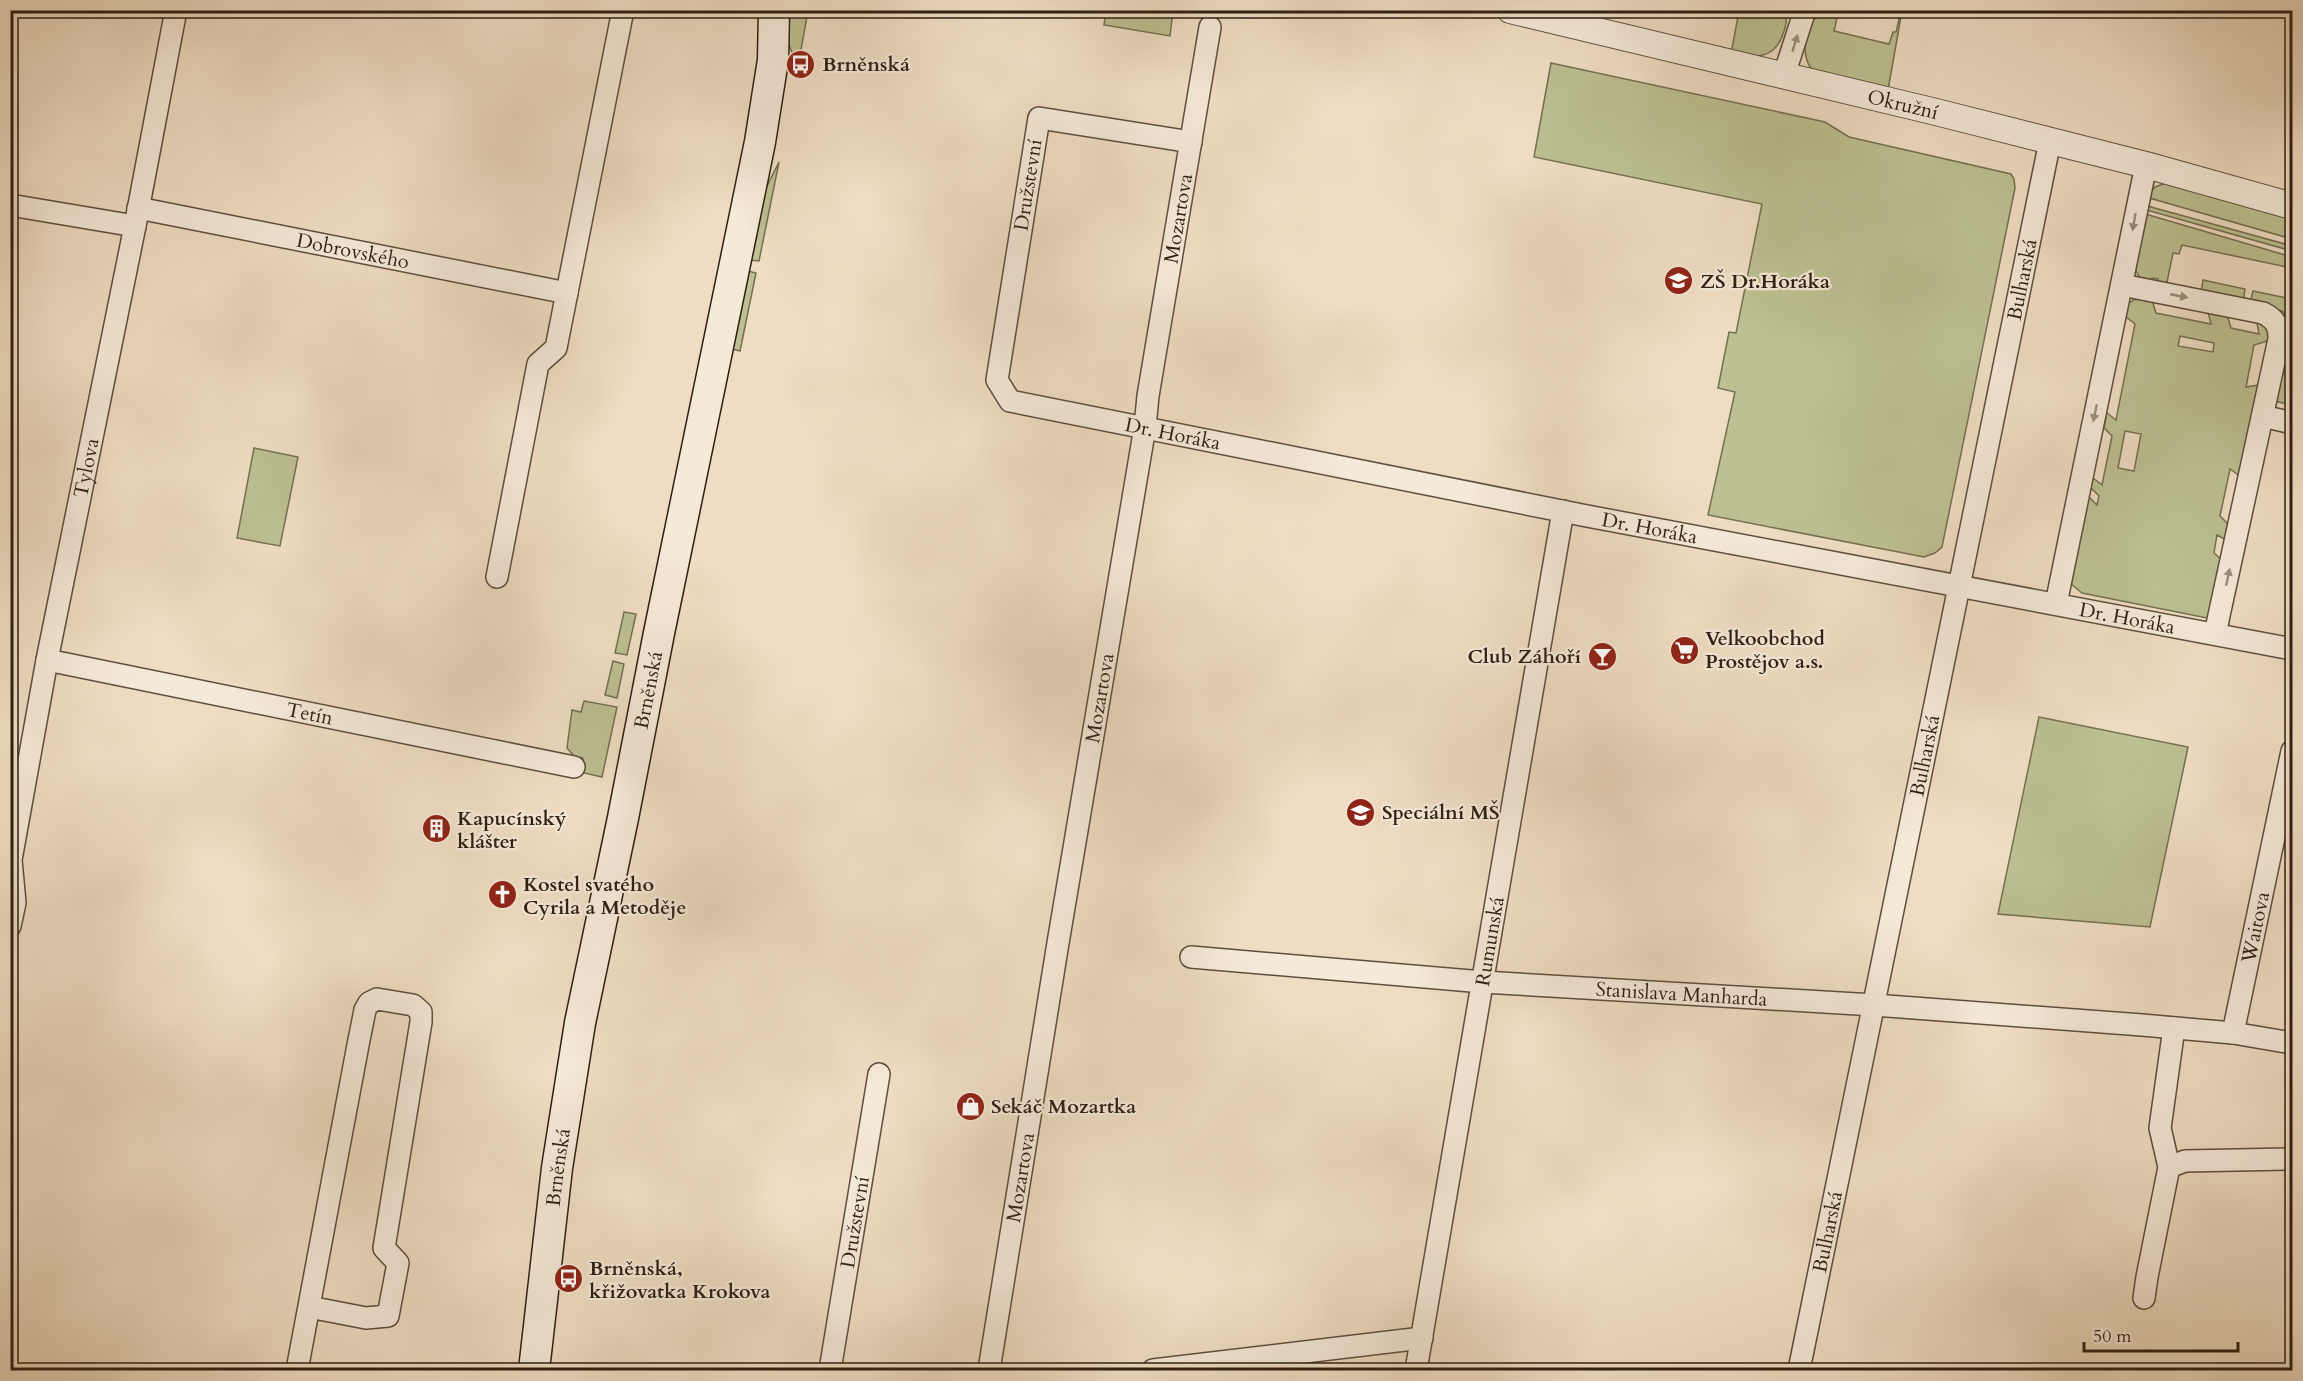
<svg xmlns="http://www.w3.org/2000/svg" width="2303" height="1381" font-family="Cardo,serif">
  <style>
    .green { fill: #bcc092; stroke: #757052; stroke-width: 1.5; fill-rule: evenodd }
    .lines { fill: none; stroke-linecap: round; stroke-linejoin: round }
    .minor-casing { stroke: #5e4e3e; stroke-width: 24 }
    .tertiary-casing { stroke: #5e4e3e; stroke-width: 28 }
    .secondary-casing { stroke: #2e1f12; stroke-width: 33 }
    .minor { stroke: #f5e9d8; stroke-width: 21 }
    .tertiary { stroke: #f5e9d8; stroke-width: 26 }
    .secondary { stroke: #f5e9d8; stroke-width: 30 }
    .oneway { fill: #9b8e7f }
    .labels { text-anchor: middle; dominant-baseline: central; stroke-width: 4.5; stroke-linejoin: round; paint-order: stroke }
    .poi-label { font-size: 20px; font-weight: bold; fill: #2e1f12; stroke: #f5e9d8; text-anchor: start }
    .street-label { font-size: 20px; fill: #2e1f12; stroke: #f5e9d8 }
  </style>
  <rect width="100%" height="100%" fill="#efddc3"/>
  <filter id="stains"><feTurbulence type="fractalNoise" baseFrequency=".00333" numOctaves="4"/><feColorMatrix values="0 0 0 0 .2 0 0 0 0 .09 0 0 0 0 .02 0 0 0 .5 -.17"/></filter>
  <radialGradient id="worn" r=".72"><stop offset=".6" stop-color="#630" stop-opacity="0"/><stop offset="1" stop-color="#630" stop-opacity=".3"/></radialGradient>
  <path class="green" d="M788 11H808L798 66 788 43Z
    M1106 11H1173L1170 36 1104 25Z
    M1739 11 1769 15 1770 11H1784C1788 19 1786 26 1783 34 1775 60 1753 58 1731 54Z
    M1898 11H1902L1888 90C1872 86 1825 78 1814 71 1800 61 1803 23 1818 17 1824 14 1831 16 1837 18L1834 31 1889 44 1893 32H1896L1900 15H1897Z
    M1551 63 1825 122 1849 137 2011 174 2014 179 2015 188 1942 547 1935 553 1924 557 1708 515 1735 392 1718 388 1729 332 1736 333 1762 204 1534 157Z
    M779 162 759 261 749 260 764 192Z
    M2166 183 2292 219V239L2146 197 2155 187Z
    M2144 205 2292 246V251L2143 209Z
    M2142 213 2292 257V268L2182 245 2179 254 2173 253 2166 287 2158 285V279L2152 278 2151 284 2140 278 2134 268Z
    M748 271 756 273 740 351 732 349Z
    M2203 280 2245 289 2243 303 2201 294Z
    M2253 291 2292 299 2290 318 2282 311 2250 304Z
    M2151 297 2156 313 2211 324 2207 308 2226 312 2231 328 2259 334 2256 318 2261 320 2274 339 2254 345 2246 387 2265 384 2244 479 2230 469 2220 516 2233 529 2230 542 2217 535 2214 553 2225 563 2210 617 2207 618 2082 593 2070 583 2085 493 2097 505 2099 496 2086 483 2088 474 2102 485 2112 436 2104 428 2106 417 2100 416 2102 409 2116 420 2135 324 2121 313C2130 299 2135 298 2151 297ZM2180 336 2214 343 2213 352 2178 346ZM2125 431 2141 434 2134 471 2118 468Z
    M2279 372 2292 375V405L2274 401Z
    M254 448 298 457 280 546 237 538Z
    M624 612 636 614 627 655 615 653Z
    M613 661 624 664 617 698 605 695Z
    M584 701 617 707 602 777 580 772 583 758 574 756 567 748 572 710 581 712Z
    M2039 717 2188 747 2150 927 1998 914Z"/>
  <g class="lines">
    <defs>
      <g id="minor">
        <path d="M1784 75 1805 10"/>
        <path id="s1" d="M1191 142 1039 118 997 380 1010 401 1587 516 2292 649"/>
        <path d="M10 205 135 226"/>
        <path id="s2" d="M138 208 567 293"/>
        <path d="M2122 285 2263 313C2275 319 2279 325 2279 339L2215 634"/>
        <path d="M2263 416 2292 423"/>
        <path d="M497 577 538 364 556 348 623 10"/>
        <path d="M2056 604 2146 165"/>
        <path id="s3" d="M47 660 574 767"/>
        <path id="s4" d="M10 926 15 903 11 860 47 660 135 226 176 10"/>
        <path id="s5" d="M1191 957 1483 982 1874 1005 2142 1025 2233 1033 2292 1043"/>
        <path id="s6" d="M2233 1033 2292 751"/>
        <path d="M2169 1167 2185 1161 2292 1159"/>
        <path d="M2144 1298 2147 1277 2169 1167 2160 1128 2174 1028"/>
        <path d="M297 1370 358 1045 365 1010 369 1003 377 999 413 1005 421 1012V1022L384 1248 398 1263 388 1316 366 1318 309 1307"/>
        <path id="s7" d="M830 1370 879 1074"/>
        <path id="s8" d="M989 1370 1058 943 1145 427 1148 396 1210 27"/>
        <path d="M1153 1370 1422 1338"/>
        <path id="s9" d="M1416 1370 1563 511"/>
        <path id="s10" d="M1799 1370 2050 141"/>
      </g>
      <g id="tertiary">
        <path id="s11" d="M1510 10 1932 111 2146 165 2292 206"/>
      </g>
      <g id="secondary">
        <path id="s12" d="M534 1370 557 1168 580 1023 623 818 659 633 760 142 773 60 774 10"/>
      </g>
    </defs>
    <use href="#minor" class="minor-casing"/>
    <use href="#tertiary" class="tertiary-casing"/>
    <use href="#secondary" class="secondary-casing"/>
    <use href="#minor" class="minor"/>
    <use href="#tertiary" class="tertiary"/>
    <use href="#secondary" class="secondary"/>
  </g>
  <defs><path id="oneway-solid" d="M-6-.8H1V-3.2L6.5 0L1 3.2V.8H-6Z" transform="scale(1.5)"/></defs>
  <g class="oneway">
    <use href="#oneway-solid" transform="translate(1795 43) rotate(-73)"/>
    <use href="#oneway-solid" transform="translate(2134 222) rotate(100)"/>
    <use href="#oneway-solid" transform="translate(2179 296) rotate(11)"/>
    <use href="#oneway-solid" transform="translate(2095 413) rotate(102)"/>
    <use href="#oneway-solid" transform="translate(2228 577) rotate(-78)"/>
  </g>
  <defs>
    <symbol id="bus-disc" viewBox="-11 -11 22 22"><circle r="9.5" fill="#8f2418" stroke="#f5e9d8"/><path d="M-5-6H5V4H4V6H2V4H-2V6H-4V4H-5ZM-3.5-4V0h7V-4ZM-3.5 1.2v1.5H-2V1.2ZM2 1.2v1.5H3.5V1.2Z" fill="#fff"/></symbol>
    <symbol id="school-disc" viewBox="-11 -11 22 22"><circle r="9.5" fill="#8f2418" stroke="#f5e9d8"/><path d="M0-5L7-2L0 1L-7-2ZM-4 1L0 2.5L4 1V4Q0 6-4 4Z" fill="#fff"/></symbol>
    <symbol id="supermarket-disc" viewBox="-11 -11 22 22"><circle r="9.5" fill="#8f2418" stroke="#f5e9d8"/><path d="M-6-5.5h2.5l.6 2H6L4.5 2H-2.5L-4.4-4H-6ZM-1.5 3.2a1.3 1.3 0 1 0 .1 0ZM3 3.2a1.3 1.3 0 1 0 .1 0Z" fill="#fff"/></symbol>
    <symbol id="bar-disc" viewBox="-11 -11 22 22"><circle r="9.5" fill="#8f2418" stroke="#f5e9d8"/><path d="M-6-5H6L.8 .8V4.5H3.5V6h-7V4.5H-.8V.8Z" fill="#fff"/></symbol>
    <symbol id="building-disc" viewBox="-11 -11 22 22"><circle r="9.5" fill="#8f2418" stroke="#f5e9d8"/><path d="M-4-6H4V6H1V3H-1V6H-4ZM-2.5-4.3h1.7v1.8h-1.7ZM.8-4.3h1.7v1.8H.8ZM-2.5-1h1.7V.8h-1.7ZM.8-1h1.7V.8H.8Z" fill="#fff"/></symbol>
    <symbol id="church-disc" viewBox="-11 -11 22 22"><circle r="9.5" fill="#8f2418" stroke="#f5e9d8"/><path d="M-1.2-6h2.4v3.5h3.3v2.4h-3.3V6h-2.4V-.1h-3.3v-2.4h3.3Z" fill="#fff"/></symbol>
    <symbol id="shop-disc" viewBox="-11 -11 22 22"><circle r="9.5" fill="#8f2418" stroke="#f5e9d8"/><path d="M-5-2.5h2.3a2.7 3.5 0 0 1 5.4 0H5L5.5 6h-11ZM-1.5-2.5h3a1.5 2.3 0 0 0-3 0Z" fill="#fff"/></symbol>
  </defs>
  <g fill-rule="evenodd">
    <use href="#bus-disc" x="784" y="48" width="33" height="33"/>
    <use href="#school-disc" x="1662" y="264" width="33" height="33"/>
    <use href="#supermarket-disc" x="1668" y="634" width="33" height="33"/>
    <use href="#bar-disc" x="1586" y="640" width="33" height="33"/>
    <use href="#school-disc" x="1344" y="796" width="33" height="33"/>
    <use href="#building-disc" x="420" y="812" width="33" height="33"/>
    <use href="#church-disc" x="486" y="878" width="33" height="33"/>
    <use href="#shop-disc" x="954" y="1090" width="33" height="33"/>
    <use href="#bus-disc" x="552" y="1262" width="33" height="33"/>
  </g>
  <g class="labels">
    <g class="poi-label">
      <text x="822" y="64">Brněnská</text>
      <text x="1700" y="281">ZŠ Dr.Horáka</text>
      <text x="1705" y="638">Velkoobchod<tspan x="1705" dy="23">Prostějov a.s.</tspan></text>
      <text x="1581" y="656" text-anchor="end">Club Záhoří</text>
      <text x="1382" y="812">Speciální MŠ</text>
      <text x="457" y="818">Kapucínský<tspan x="457" dy="23">klášter</tspan></text>
      <text x="523" y="884">Kostel svatého<tspan x="523" dy="23">Cyrila a Metoděje</tspan></text>
      <text x="991" y="1106">Sekáč Mozartka</text>
      <text x="589" y="1268">Brněnská,<tspan x="589" dy="23">křižovatka Krokova</tspan></text>
    </g>
    <g class="street-label">
      <text stroke="none"><textPath href="#s11" startOffset="404">Okružní</textPath></text>
      <text transform="translate(1028 185) rotate(-81)">Družstevní</text>
      <text stroke="none"><textPath href="#s8" startOffset="1167">Mozartova</textPath></text>
      <text stroke="none"><textPath href="#s2" startOffset="219">Dobrovského</textPath></text>
      <text stroke="none"><textPath href="#s10" startOffset="1113">Bulharská</textPath></text>
      <text stroke="none"><textPath href="#s1" startOffset="610">Dr. Horáka</textPath></text>
      <text stroke="none"><textPath href="#s4" startOffset="466">Tylova</textPath></text>
      <text stroke="none"><textPath href="#s1" startOffset="1096">Dr. Horáka</textPath></text>
      <text stroke="none"><textPath href="#s1" startOffset="1582">Dr. Horáka</textPath></text>
      <text stroke="none"><textPath href="#s12" startOffset="690">Brněnská</textPath></text>
      <text stroke="none"><textPath href="#s8" startOffset="681">Mozartova</textPath></text>
      <text stroke="none"><textPath href="#s3" startOffset="268">Tetín</textPath></text>
      <text stroke="none"><textPath href="#s10" startOffset="627">Bulharská</textPath></text>
      <text stroke="none"><textPath href="#s6" startOffset="108">Waitova</textPath></text>
      <text stroke="none"><textPath href="#s9" startOffset="435">Rumunská</textPath></text>
      <text stroke="none"><textPath href="#s5" startOffset="492">Stanislava Manharda</textPath></text>
      <text stroke="none"><textPath href="#s12" startOffset="204">Brněnská</textPath></text>
      <text stroke="none"><textPath href="#s8" startOffset="195">Mozartova</textPath></text>
      <text stroke="none"><textPath href="#s7" startOffset="150">Družstevní</textPath></text>
      <text stroke="none"><textPath href="#s10" startOffset="141">Bulharská</textPath></text>
    </g>
  </g>
  <rect width="2303" height="1381" fill="none" stroke="#efddc3" stroke-width="36"/>
  <rect x="12" y="12" width="2279" height="1357" fill="none" stroke="#2e1f12" stroke-width="3"/>
  <rect x="18" y="18" width="2267" height="1345" fill="none" stroke="#2e1f12" stroke-width="1.5"/>
  <path d="M2084 1342v9h154v-9" fill="none" stroke="#2e1f12" stroke-width="3"/>
  <text x="2093" y="1342" font-size="18" fill="#2e1f12" stroke="#f5e9d8" stroke-width="4.5" paint-order="stroke">50 m</text>
  <rect width="100%" height="100%" filter="url(#stains)"/>
  <rect width="100%" height="100%" fill="url(#worn)"/>
</svg>
